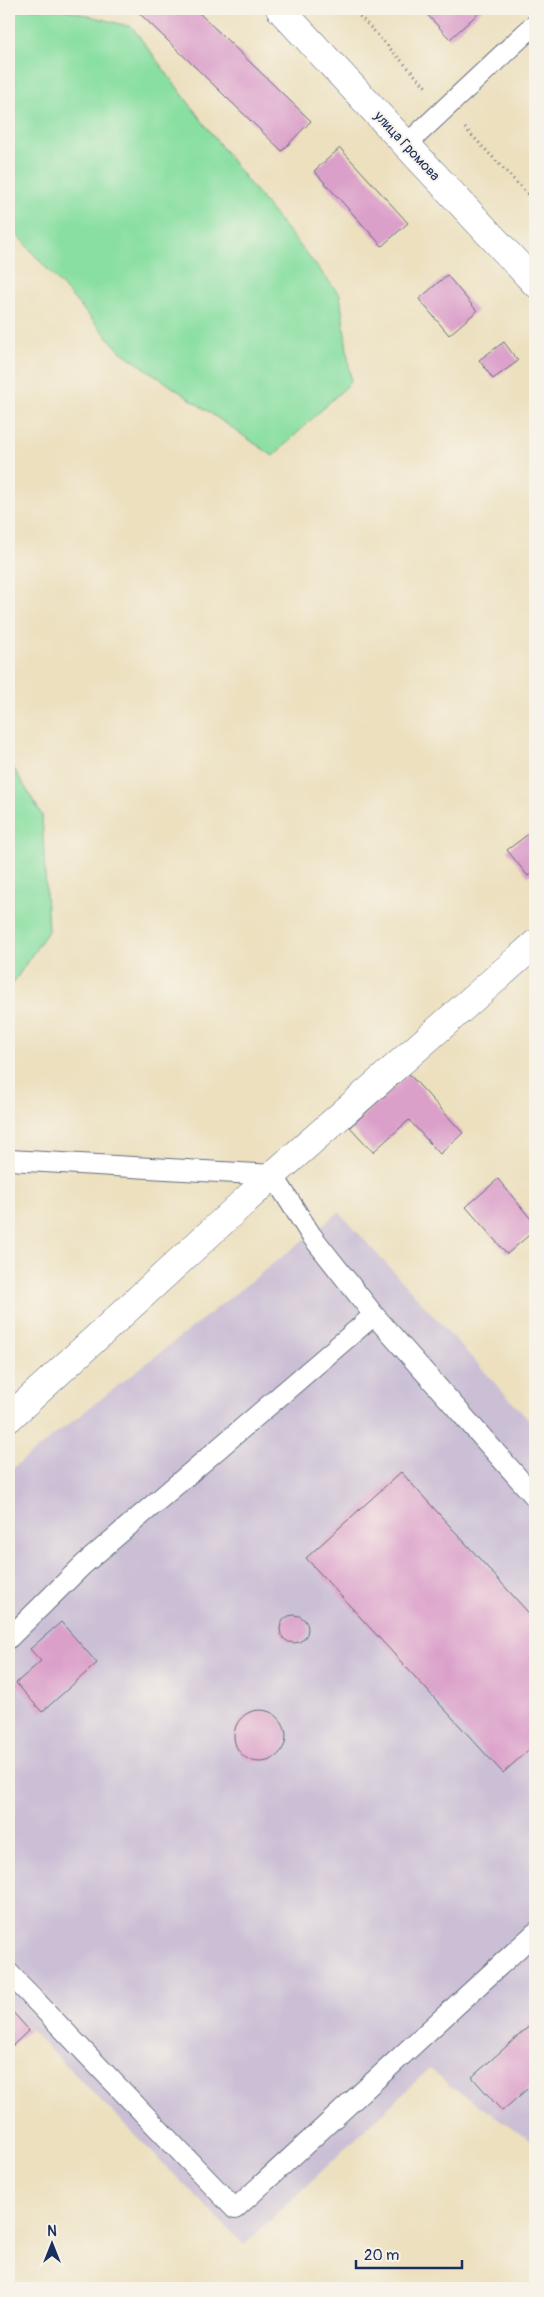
<svg xmlns="http://www.w3.org/2000/svg" width="544" height="2297" font-family="Pangolin,sans-serif">
  <style>
    .industrial { fill: #cbbfd5 }
    .green { fill: #89dfa2; stroke: #528780 }
    .building { fill: #dba0ca }
    .lines { fill: none; stroke-linecap: round; stroke-linejoin: round }
    .service-casing { stroke: #646d80; stroke-width: 22 }
    .minor-casing { stroke: #646d80; stroke-width: 29 }
    .path { stroke: #646d80; stroke-width: 3; stroke-dasharray: 1 4; stroke-linecap: butt }
    .service { stroke: #fff; stroke-width: 20 }
    .minor { stroke: #fff; stroke-width: 28 }
    .labels { text-anchor: middle; dominant-baseline: central; stroke-width: 4; stroke-linejoin: round; paint-order: stroke }
    .street-label { font-size: 14px; fill: #1b2f5e; stroke: #f7f3e8 }
  </style>
  <rect width="100%" height="100%" fill="#f7f3e8"/>
  <filter id="ink" filterUnits="userSpaceOnUse"><feTurbulence type="fractalNoise" baseFrequency=".02" numOctaves="2"/><feDisplacementMap in="SourceGraphic" scale="10" xChannelSelector="R" yChannelSelector="G"/><feConvolveMatrix kernelMatrix="1 2 1 2 8 2 1 2 1" color-interpolation-filters="sRGB"/></filter>
  <filter id="wash" filterUnits="userSpaceOnUse"><feTurbulence type="fractalNoise" baseFrequency=".0096" numOctaves="4" result="noise"/><feDisplacementMap in="SourceGraphic" scale="20" xChannelSelector="R" yChannelSelector="G"/><feGaussianBlur stdDeviation="1.12" result="paint"/><feColorMatrix in="noise" values="0 0 0 0 0 0 0 0 0 0 0 0 0 0 0 0 0 1.4 0 .05"/><feComposite in="paint" operator="in"/></filter>
  <g filter="url(#wash)">
    <rect width="100%" height="100%" fill="#ece0bf"/>
    <path class="industrial" d="M339 1212 535 1427V2143L450 2086 430 2068 244 2245 9 2008V1471Z"/>
    <path class="green" d="M9 9H63L132 27 241 173 340 295 351 382 273 456 120 351 9 226Z
      M9 761 42 815 48 931 9 989Z"/>
    <g id="blocks">
      <path class="building" d="M135 9H195L311 121 282 151Z
        M422 9H483L450 39Z
        M340 148 408 223 382 246 314 171Z
        M447 275 477 311 449 335 419 299Z
        M504 342 518 361 493 379 479 360Z
        M535 829V871L528 876 507 850Z
        M409 1074 463 1133 440 1154 409 1120 373 1152 350 1127Z
        M498 1179 535 1224V1230L507 1254 466 1207Z
        M401 1472 535 1620V1744L503 1773 306 1558Z
        M280 1629a14 14 0 1 1 28 0a14 14 0 1 1-28 0Z
        M61 1622 97 1663 42 1712 16 1683 41 1661 30 1649Z
        M234 1736a26 26 0 1 1 52 0a26 26 0 1 1-52 0Z
        M9 2008 29 2030 9 2049Z
        M535 2021V2082L502 2111 472 2077Z"/>
    </g>
  </g>
  <g filter="url(#ink)">
    <use href="#blocks" fill-opacity="0" stroke="#646d80" stroke-width="1"/>
    <g class="lines">
      <defs>
        <path id="service" d="M406 145 533 26
          M9 1160 273 1175 311 1235 374 1315 535 1497
          M9 1638 83 1565 374 1315
          M9 1973 235 2209 535 1933"/>
        <path id="minor" d="M280 9 535 283
          M9 1418 273 1175 535 944"/>
      </defs>
      <use href="#service" class="service-casing"/>
      <use href="#minor" class="minor-casing"/>
      <path class="path" d="M353 9 427 88
        M465 128 535 202"/>
      <use href="#service" class="service"/>
      <use href="#minor" class="minor"/>
    </g>
  </g>
  <g class="labels">
    <g class="street-label">
      <text transform="translate(407 146) rotate(47)">улица Громова</text>
    </g>
  </g>
  <rect width="544" height="2297" fill="none" stroke="#f7f3e8" stroke-width="30"/>
  <g transform="translate(52 2244)" stroke="#f7f3e8" stroke-width="4" paint-order="stroke">
  <path d="M0-4L9 19L0 12L-9 19Z" fill="#1b2f5e"/>
  <text y="-8" font-size="14" font-weight="bold" text-anchor="middle" fill="#1b2f5e">N</text>
  </g>
  <path d="M356 2260v8h106v-8" fill="none" stroke="#1b2f5e" stroke-width="2.5"/>
  <text x="364" y="2260" font-size="15" fill="#1b2f5e" stroke="#f7f3e8" stroke-width="4" paint-order="stroke">20 m</text>
</svg>
